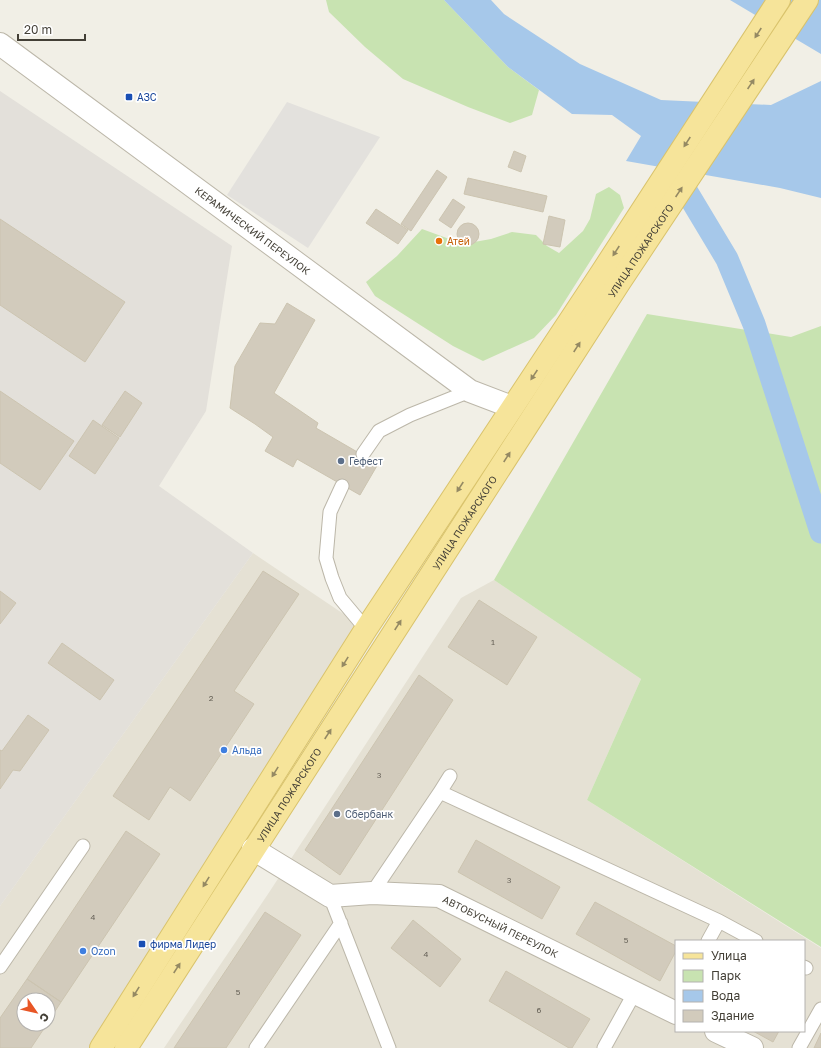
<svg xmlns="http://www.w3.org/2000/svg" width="821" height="1048" font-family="'Golos Text',sans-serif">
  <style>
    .residential { fill: #e5e1d4; fill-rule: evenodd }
    .industrial { fill: #e3e0da }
    .green { fill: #c8e3b1 }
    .parking { fill: #e3e1dd }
    .water { fill: #a6c8ea }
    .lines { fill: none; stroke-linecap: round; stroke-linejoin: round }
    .canal { stroke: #a6c8ea; stroke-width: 23 }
    .building { fill: #d2cbbc; stroke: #ccc4b0 }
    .lane-casing { stroke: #bcb7a9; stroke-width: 15 }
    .street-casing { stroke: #bcb7a9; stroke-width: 24 }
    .primary-casing { stroke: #d9c36c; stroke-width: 24 }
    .lane { stroke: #fff; stroke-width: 13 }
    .street { stroke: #fff; stroke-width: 22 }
    .primary { stroke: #f6e49a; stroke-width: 22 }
    .oneway { fill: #948963 }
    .transit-dot { fill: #1a4fb4; stroke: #fff; stroke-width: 1.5 }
    .food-dot { fill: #e8710a; stroke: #fff; stroke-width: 1.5 }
    .service-dot { fill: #5c6f8a; stroke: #fff; stroke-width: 1.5 }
    .shop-dot { fill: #3f7fe0; stroke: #fff; stroke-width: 1.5 }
    .labels { text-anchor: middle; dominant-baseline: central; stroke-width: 3.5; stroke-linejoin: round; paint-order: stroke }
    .number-label { font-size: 8px; fill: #676258 }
    .transit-label { font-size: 10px; fill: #164399; stroke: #fff; text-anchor: start }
    .street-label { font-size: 10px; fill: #433f36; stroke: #fff }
    .food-label { font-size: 10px; fill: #c56008; stroke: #fff; text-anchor: start }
    .service-label { font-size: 10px; fill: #4e5e75; stroke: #fff; text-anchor: start }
    .shop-label { font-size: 10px; fill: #366cbe; stroke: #fff; text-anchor: start }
  </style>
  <rect width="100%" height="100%" fill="#f1efe6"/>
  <path class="residential" d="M253 553 366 629 101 1048H0V906ZM24 1000H48V1024H24Z
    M494 580 641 679 587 800 821 948V1048H164L270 891 461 598ZM676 941H804V1031H676Z"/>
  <path class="industrial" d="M0 91 232 246 206 411 159 486 253 553 0 906Z"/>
  <path class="green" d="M326 0H444L508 67 539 90 532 115 510 123 468 107 403 79 365 47 329 12Z
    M609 187 620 195 624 208 556 315 534 338 483 361 453 346 375 296 366 282 397 256 422 229 463 244 491 239 512 232 536 235 547 246 559 253 583 231 590 219 596 194Z
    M647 314 791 337 821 326V947L587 800 641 679 494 580Z"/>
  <path class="parking" d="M287 102 380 137 308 248 227 195Z"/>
  <path class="water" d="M444 0H491L504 14 580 64 661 100 771 105 821 81V198L780 188 626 161 641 136 612 115 572 114 508 67Z
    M730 0H821V54Z"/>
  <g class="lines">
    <path class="canal" d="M673 169 727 259 754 324 821 532"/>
  </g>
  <path class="building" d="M514 151 526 156 521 172 508 167Z
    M437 170 447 177 411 231 401 224Z
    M468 178 547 196 543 212 464 194Z
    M453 199 465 207 451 228 439 220Z
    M376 209 408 230 398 244 366 223Z
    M549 216 565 220 560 247 543 244Z
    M0 219 125 302 85 362 0 305Z
    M457 234a11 11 0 1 1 22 0a11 11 0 1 1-22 0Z
    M287 303 315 320 274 393 318 423 316 428 378 464 360 495 297 459 293 467 265 451 273 437 255 424 230 408 235 366 260 323 275 324Z
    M0 391 74 441 40 490 0 463Z
    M125 391 142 403 120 437 102 425Z
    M93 420 119 438 95 474 69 456Z
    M263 571 299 594 234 691 254 704 190 801 170 787 149 820 113 796Z
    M0 591 16 603 0 624Z
    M479 600 537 637 507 685 448 647Z
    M62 643 114 680 100 700 48 663Z
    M419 675 453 700 340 875 305 850Z
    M28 715 49 730 20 771 13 770 0 789V750L2 751Z
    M126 831 160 854 61 1002 27 979Z
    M476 840 560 887 542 919 458 872Z
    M595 902 676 946V951L660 981 576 934Z
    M265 912 301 935 226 1048H174Z
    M413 920 461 959 440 987 391 948Z
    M506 971 590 1019 572 1048H569L489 1001Z
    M27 979 61 1002 48 1022V1000H24V1024H47L31 1048H0V1018Z
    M753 1031H779L773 1042Z
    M821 1033V1048H814Z"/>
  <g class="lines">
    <defs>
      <path id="lane" d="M363 454 379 431 410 415 470 391
        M342 486 330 512 326 558 332 578 340 598 366 629
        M440 792 450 776
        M372 893 440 792 719 921 756 941
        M330 896 389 1048
        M708 941 719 921
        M0 967 83 846
        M804 967 806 968
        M256 1048 341 923
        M604 1048 635 992
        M799 1048 821 1009"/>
      <g id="street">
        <path id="s1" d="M0 44 470 391 512 407"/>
        <path id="s2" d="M253 849 330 896 372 893 439 896 676 1013"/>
        <path d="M716 1031 752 1048"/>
      </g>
      <g id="primary">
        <path d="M101 1048 366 629 602 272 779 0"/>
        <path id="s3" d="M126 1048 619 283 807 0"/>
      </g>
    </defs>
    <use href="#lane" class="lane-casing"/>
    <use href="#street" class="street-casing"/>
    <use href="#primary" class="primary-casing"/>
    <use href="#lane" class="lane"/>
    <use href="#street" class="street"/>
    <use href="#primary" class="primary"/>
  </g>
  <defs><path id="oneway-solid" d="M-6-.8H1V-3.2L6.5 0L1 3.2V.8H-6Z"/></defs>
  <g class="oneway">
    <use href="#oneway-solid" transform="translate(758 33) rotate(123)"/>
    <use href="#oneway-solid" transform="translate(751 84) rotate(-56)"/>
    <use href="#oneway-solid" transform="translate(687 142) rotate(123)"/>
    <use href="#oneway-solid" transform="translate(679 192) rotate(-56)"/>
    <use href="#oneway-solid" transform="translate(616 251) rotate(123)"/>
    <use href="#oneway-solid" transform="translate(577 347) rotate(-57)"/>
    <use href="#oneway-solid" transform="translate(534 375) rotate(124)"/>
    <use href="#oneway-solid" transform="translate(507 457) rotate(-57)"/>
    <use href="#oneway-solid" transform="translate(460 487) rotate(123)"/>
    <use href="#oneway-solid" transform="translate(398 625) rotate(-57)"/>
    <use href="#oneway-solid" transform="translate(345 662) rotate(122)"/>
    <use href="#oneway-solid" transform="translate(328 734) rotate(-57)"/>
    <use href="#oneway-solid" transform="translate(275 772) rotate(122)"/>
    <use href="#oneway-solid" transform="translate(206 882) rotate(122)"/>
    <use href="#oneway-solid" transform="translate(177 968) rotate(-57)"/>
    <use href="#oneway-solid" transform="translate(136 992) rotate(122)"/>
  </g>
  <g class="transit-dot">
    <rect x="125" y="93" width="8" height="8" rx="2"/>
    <rect x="138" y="940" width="8" height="8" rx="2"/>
  </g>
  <circle class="food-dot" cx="439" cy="241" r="4"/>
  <g class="service-dot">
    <circle cx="341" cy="461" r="4"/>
    <circle cx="337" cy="814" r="4"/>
  </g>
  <g class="shop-dot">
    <circle cx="224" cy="750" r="4"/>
    <circle cx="83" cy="951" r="4"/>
  </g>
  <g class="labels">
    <g class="number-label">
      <text x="493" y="642">1</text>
      <text x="211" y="698">2</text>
      <text x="379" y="775">3</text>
      <text x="509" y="880">3</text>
      <text x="93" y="917">4</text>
      <text x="626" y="940">5</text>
      <text x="426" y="954">4</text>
      <text x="238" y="992">5</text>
      <text x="539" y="1010">6</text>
    </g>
    <g class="transit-label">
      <text x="137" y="97">АЗС</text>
      <text x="150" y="944">фирма Лидер</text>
    </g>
    <g class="street-label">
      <text stroke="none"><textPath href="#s1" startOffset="314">КЕРАМИЧЕСКИЙ ПЕРЕУЛОК</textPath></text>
      <text stroke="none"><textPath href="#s3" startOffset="949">УЛИЦА ПОЖАРСКОГО</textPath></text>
      <text stroke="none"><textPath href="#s3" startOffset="625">УЛИЦА ПОЖАРСКОГО</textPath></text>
      <text stroke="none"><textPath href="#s3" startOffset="301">УЛИЦА ПОЖАРСКОГО</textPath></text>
      <text stroke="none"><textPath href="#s2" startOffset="268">АВТОБУСНЫЙ ПЕРЕУЛОК</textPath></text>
    </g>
    <g class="food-label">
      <text x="447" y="241">Атей</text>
    </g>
    <g class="service-label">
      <text x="349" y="461">Гефест</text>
      <text x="345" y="814">Сбербанк</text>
    </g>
    <g class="shop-label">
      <text x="232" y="750">Альда</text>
      <text x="91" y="951">Ozon</text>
    </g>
  </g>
  <rect x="675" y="940" width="130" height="92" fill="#ffffff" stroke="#b4b2af"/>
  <rect x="683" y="953" width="20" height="6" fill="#f6e49a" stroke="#b4b2af"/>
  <text x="711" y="960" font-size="12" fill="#433f36">Улица</text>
  <rect x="683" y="970" width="20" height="12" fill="#c8e3b1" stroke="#b4b2af"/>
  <text x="711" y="980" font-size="12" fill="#433f36">Парк</text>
  <rect x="683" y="990" width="20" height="12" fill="#a6c8ea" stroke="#b4b2af"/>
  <text x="711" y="1000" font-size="12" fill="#433f36">Вода</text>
  <rect x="683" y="1010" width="20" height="12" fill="#d2cbbc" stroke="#b4b2af"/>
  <text x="711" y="1020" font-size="12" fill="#433f36">Здание</text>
  <g transform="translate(36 1012) rotate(124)"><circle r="19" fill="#ffffff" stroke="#b4b2af"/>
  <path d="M0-3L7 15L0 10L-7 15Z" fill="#e85626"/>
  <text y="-6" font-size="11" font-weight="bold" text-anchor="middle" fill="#433f36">С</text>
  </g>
  <path d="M18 34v6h67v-6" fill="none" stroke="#433f36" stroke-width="2"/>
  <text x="24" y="34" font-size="12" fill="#433f36" stroke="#ffffff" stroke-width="3" paint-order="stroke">20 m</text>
</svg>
